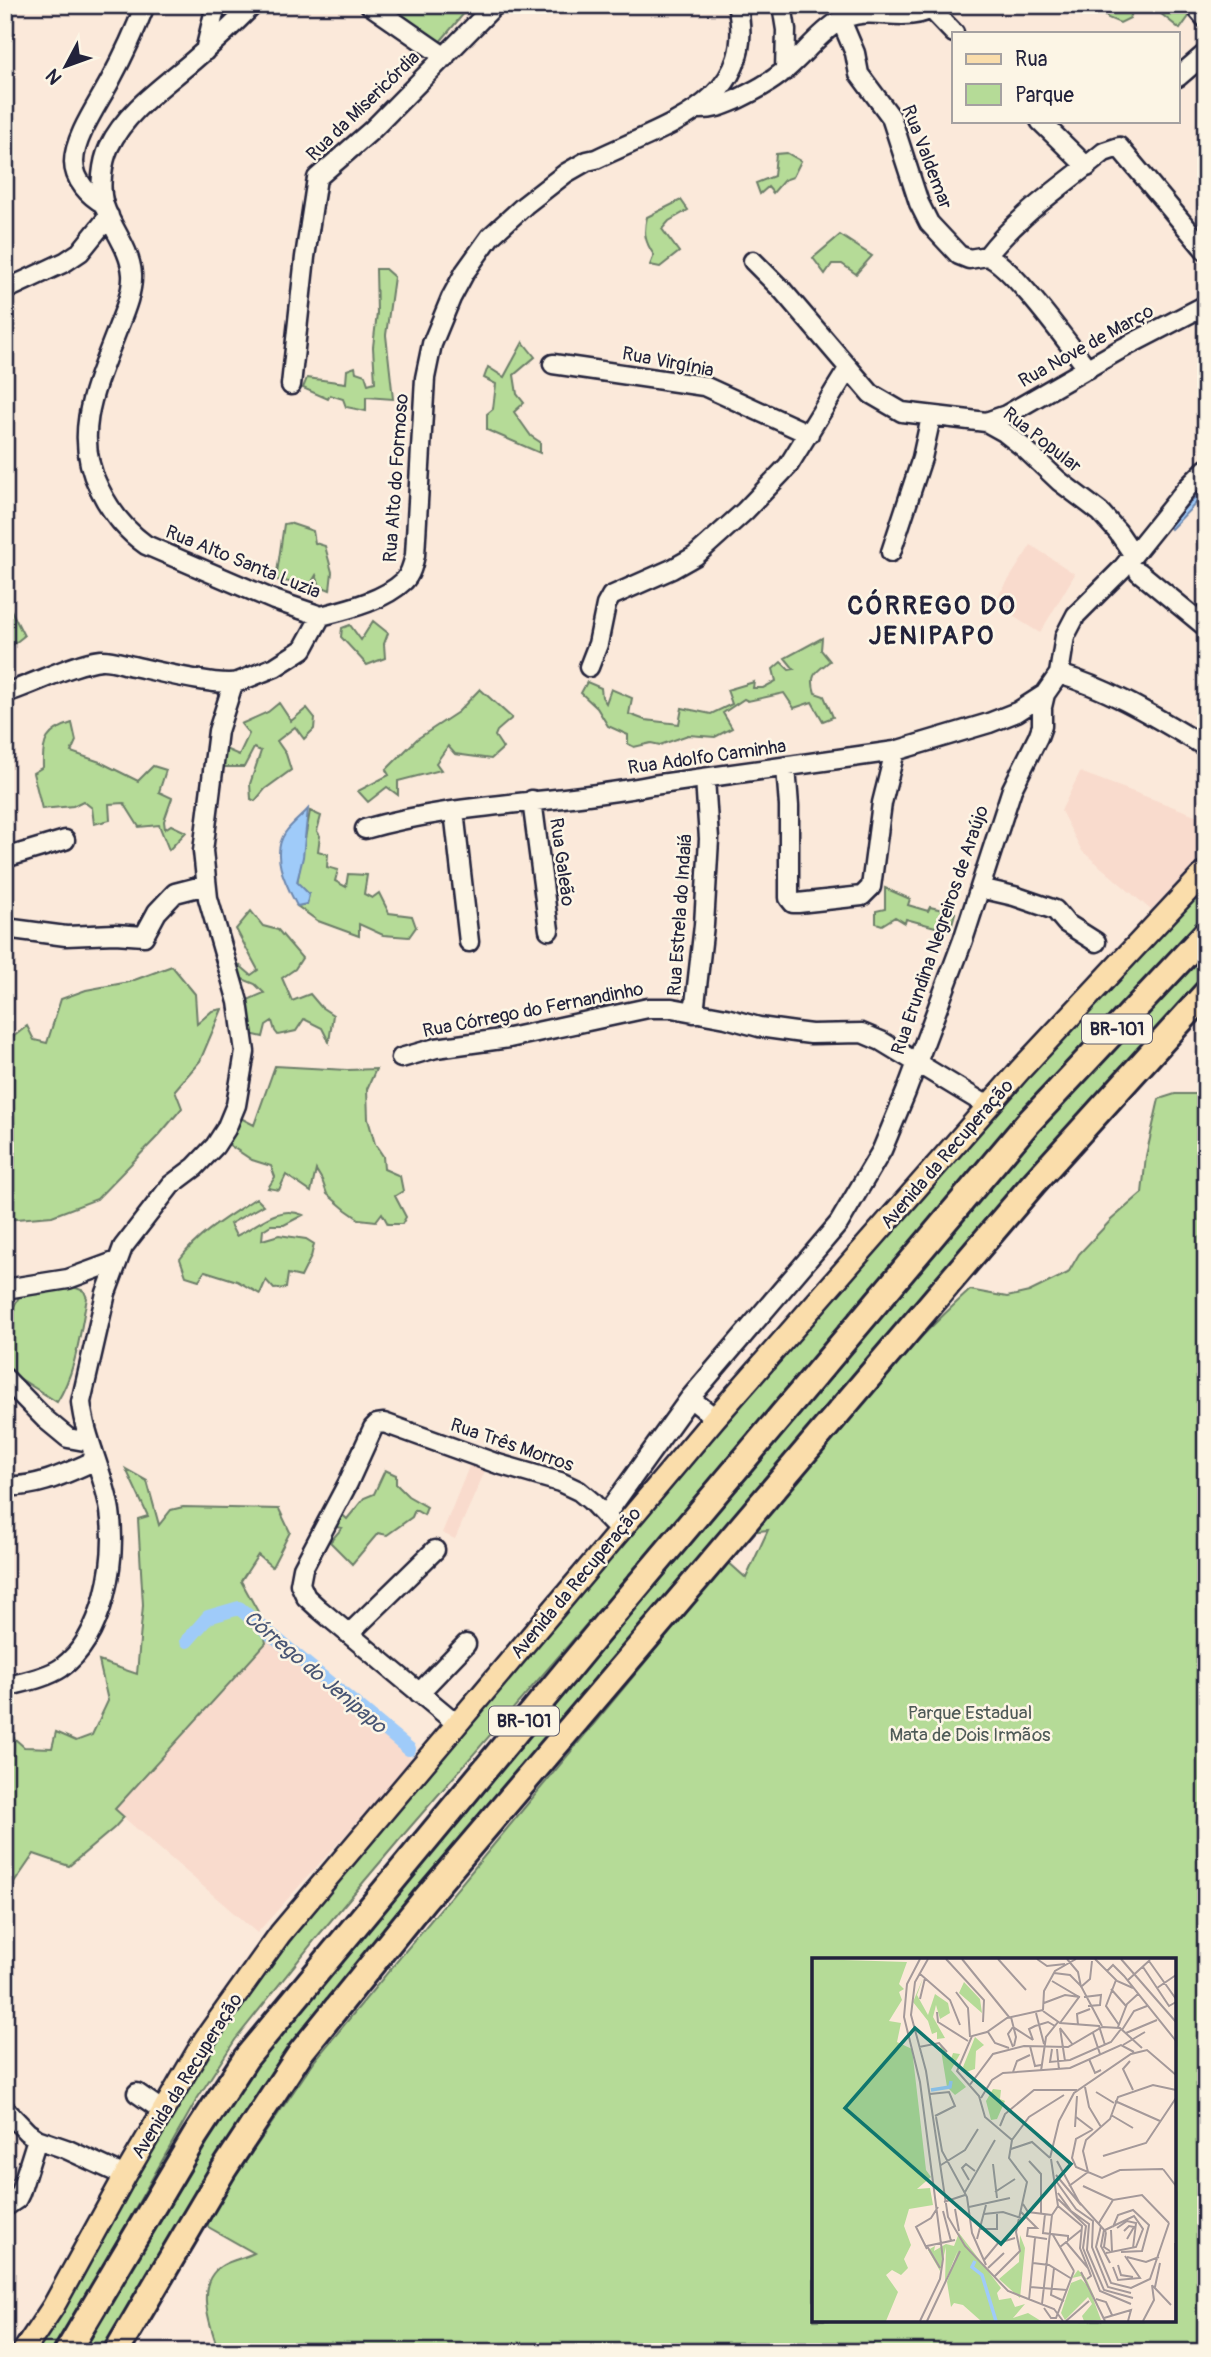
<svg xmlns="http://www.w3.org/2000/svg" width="1211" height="2357" font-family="Pangolin,sans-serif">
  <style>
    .built { fill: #f9dbcd }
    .green { fill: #b5db97; stroke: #6c7e69; stroke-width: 2; fill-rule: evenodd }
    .water { fill: #9fcbf9; stroke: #6d87ad; stroke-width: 2 }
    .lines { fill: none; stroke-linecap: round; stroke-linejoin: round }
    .canal { stroke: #9fcbf9; stroke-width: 14 }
    .minor-casing { stroke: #22223b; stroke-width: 23 }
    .major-casing { stroke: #22223b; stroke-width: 26 }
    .highway-casing { stroke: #22223b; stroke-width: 30 }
    .minor { stroke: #fcf5e5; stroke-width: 18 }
    .major { stroke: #faddab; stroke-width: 21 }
    .highway { stroke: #faddab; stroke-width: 24 }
    .labels { text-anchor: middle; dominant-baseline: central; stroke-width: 5; stroke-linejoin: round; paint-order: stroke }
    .shield { fill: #fcf5e5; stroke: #63616e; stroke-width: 2 }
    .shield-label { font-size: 18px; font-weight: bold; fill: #22223b }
    .street-label { font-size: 19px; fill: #22223b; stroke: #fcf5e5 }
    .park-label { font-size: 19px; fill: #4e5a57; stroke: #fcf5e5 }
    .water-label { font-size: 21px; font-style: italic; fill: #485574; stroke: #fcf5e5 }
    .district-label { font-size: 26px; font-weight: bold; letter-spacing: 2px; fill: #22223b; stroke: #fcf5e5 }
    .inset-river { fill: none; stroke: #9fcbf9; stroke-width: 3.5 }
    .inset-road { fill: none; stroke: #a4999a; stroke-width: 2 }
    .view { fill: #0f766e; fill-opacity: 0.15; stroke: #0f766e; stroke-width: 3.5 }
    .inset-edge { fill: none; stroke: #22223b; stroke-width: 3.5 }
  </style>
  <rect width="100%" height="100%" fill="#fbe9da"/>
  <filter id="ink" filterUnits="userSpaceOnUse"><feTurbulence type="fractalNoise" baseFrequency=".0143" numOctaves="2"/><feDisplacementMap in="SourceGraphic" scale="14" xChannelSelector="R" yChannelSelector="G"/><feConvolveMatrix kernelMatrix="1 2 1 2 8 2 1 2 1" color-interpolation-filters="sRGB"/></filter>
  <g filter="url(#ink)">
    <path class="built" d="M1031 545 1075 574 1040 633 993 604Z
      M1080 772 1206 819V853L1151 910 1082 851 1061 811Z
      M470 1464 485 1471 455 1539 442 1533Z
      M272 1636 413 1760 257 1933 115 1810Z"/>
    <path class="green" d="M390 5H471L439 43Z
      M1087 5H1135L1130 18 1120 23 1108 18 1101 11 1090 15 1085 10Z
      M1150 5H1192L1195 8 1180 29Z
      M787 153 801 161 793 177 784 180 773 193 768 187 760 194 756 183 774 176 776 154Z
      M681 200 688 210 669 221 662 229 679 252 660 267 650 265 654 255C645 242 643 233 647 217Z
      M840 235 872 256 856 274 842 264H832L825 274 813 258Z
      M376 269H385L394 277 386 335 393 399 366 397V411L346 407 343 399 330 395 328 399 303 388 307 378 346 383 347 370 355 367 356 372 365 375 368 384 375 382 373 347 377 313Z
      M523 342 535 357 514 375 517 394 524 403 514 412 531 436 540 442V453L487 430V414L493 409 496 384 484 378 488 367 504 377Z
      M289 523 313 531 315 543 325 546 332 572 330 590 320 586 316 575 310 585 276 580 284 524Z
      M5 598 24 636 5 651Z
      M373 621 388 633 384 644 385 658 367 665 341 637 342 628 350 625 361 640Z
      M822 638 821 650 830 661C816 672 809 674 815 693L824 696 833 717 823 721 812 702 794 708 784 693 748 701 744 699 723 713 732 728 715 737 688 735 660 745 651 743 634 747 628 744V735L608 726 597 708 581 693 587 682 601 688 602 697 606 703 611 689 632 698 629 714 645 720 679 724 682 708 711 714 732 704 727 690 754 682 753 688H763L776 681 773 669 781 662 789 670 794 669 785 658Z
      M480 689 512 718 497 731 495 736 503 748 491 759 455 754 448 746 436 763 441 770 398 781V795L387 787 368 802 358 791 389 775 386 770 417 739 458 712Z
      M279 703 291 721 307 708 315 718 314 729 304 739 295 727 277 741 286 754 291 770 265 789 255 801 251 799 250 784 261 751 254 748 244 767H222L223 748 239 755 249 734 241 724 268 712Z
      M72 723 76 741 71 752 100 762 138 781 153 766 166 770 159 792 172 798 164 821 165 829 171 825 186 832 169 850 159 825 139 827 124 803 109 804 110 820 94 824 92 808 83 801 73 806 42 809 33 773 43 767C42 741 46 731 72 723Z
      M310 811 321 816 317 831 320 836 318 851 328 854 327 867 338 870 335 881 346 887 348 874 367 875 364 894 372 898 379 893 389 913 412 916 416 927 409 937 383 935 359 924V936L318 921 297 906 307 904 309 894 297 883Z
      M1206 883V920L1110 1022 405 1833 317 1937 235 2040 197 2099 54 2352H33L194 2071 328 1890 634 1525 939 1172Z
      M885 888 910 899 908 905 928 911 930 907 955 913 950 931 906 919 905 923 895 917 882 925 876 923V911L885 909Z
      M251 911 263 926 278 930 302 958 295 969 282 978 292 1001 310 994 321 1007 333 1015 329 1042 322 1028 304 1019 296 1031 278 1035 275 1031 272 1021 266 1025 263 1037 250 1034 243 1002 264 993 255 984 240 978 231 958 251 975 258 970 236 929Z
      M1206 945V980L1065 1129 325 2009 106 2352H77L255 2060 1048 1113Z
      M172 966 195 994 197 1024 212 1011 222 1009 200 1061 175 1090 182 1108 160 1134 97 1199 52 1216 5 1220V1039L14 1036 27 1026 34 1040 47 1043 61 999 86 990 129 982Z
      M275 1066 347 1070 376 1069 367 1089 368 1119 375 1144 383 1156 384 1169 400 1176 403 1191 395 1196 406 1217 402 1224H388L382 1213 376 1221 359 1219 346 1210 327 1194 322 1180 316 1170 311 1192 286 1175 279 1190 268 1188 275 1177 271 1166 252 1160 225 1142 235 1115 254 1125Z
      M1175 1094H1206V2352H219C211 2327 192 2283 223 2265 232 2260 244 2258 254 2253L203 2224 315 2060 715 1578 727 1561 746 1578 768 1530 750 1532C820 1448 889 1364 970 1290L1007 1297 1029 1292 1068 1273 1079 1254 1111 1220 1142 1193 1146 1156 1159 1099ZM814 1960H1174V2320H814Z
      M256 1198 263 1205 230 1224 236 1236C258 1226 277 1204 303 1215L284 1225H271L263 1230 262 1240 279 1235 306 1239 314 1244 311 1257 301 1277 288 1274 286 1288 274 1289 266 1280 260 1294 237 1281 205 1271 199 1280 186 1276 180 1259C199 1233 229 1216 256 1198Z
      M66 1284 84 1291 87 1298C80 1333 76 1372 57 1402L5 1369V1323L20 1295Z
      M126 1469 147 1481 159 1525 171 1510 183 1507 279 1509 290 1532 272 1567 258 1555 241 1581 261 1617 266 1643 115 1809 124 1817 114 1828 69 1866 34 1854 5 1896V1730L24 1747 52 1748 56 1732 76 1741 92 1735 108 1701 99 1661 137 1674 143 1605 138 1519 148 1516Z
      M385 1470 396 1475V1484L408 1496 427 1507 424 1515 415 1510 412 1517 387 1535 378 1533 352 1564 330 1542 342 1528 330 1526 337 1510 347 1519 364 1498 374 1494Z"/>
    <path class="water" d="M1206 486V493L1171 529 1168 525Z
      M308 809 303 857 297 882 309 894 307 904 297 906C286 884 270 856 285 833 291 824 301 817 308 809Z"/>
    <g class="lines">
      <path class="canal" d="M187 1641 208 1617 239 1608 409 1749"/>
      <defs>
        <path id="minor" d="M253 5C234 24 215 42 194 60 165 85 126 111 109 147 102 162 99 189 104 205 111 228 130 248 132 274 133 290 125 310 119 325 99 379 70 432 99 488 110 511 125 530 146 545L274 600 321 616
          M370 5 445 57
          M782 5 786 30 785 71
          M1194 5 1206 19
          M931 9 954 33
          M841 20 855 53 859 74 891 117 919 203 929 223 959 255 969 259 987 256C1012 265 1069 345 1088 369
          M205 51 216 5
          M1178 77 1206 53
          M697 109C713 110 724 105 738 99 754 91 770 83 784 71 803 56 818 34 839 21 872 2 904 28 937 5
          M1040 121 1087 167
          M104 204C89 196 74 180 74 162 74 137 100 101 111 79 124 55 135 31 145 5
          M987 256C1019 214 1063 186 1104 152L1119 147 1206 251
          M753 261 783 291 871 394 902 412 986 422 1004 432 1023 447 1059 481 1100 512 1118 532 1133 554
          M5 290 65 262 80 252 109 216
          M553 364 704 386 809 434
          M291 385 305 257 317 178 372 130 495 5
          M986 422 1006 415 1121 349 1206 305
          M891 552 922 458 931 417
          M1139 572 1206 627
          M589 667 598 644 606 605 611 596 672 569 695 556 745 511 788 466 848 369
          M1059 674C1113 690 1158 719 1206 747
          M5 693C35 684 73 663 101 660 111 659 123 664 133 666 156 671 218 687 238 682L275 667 303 649 321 616C348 609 383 601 404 581 411 574 413 564 415 555L425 378 432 344 451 298 465 272 490 237 525 205 566 173 587 161 596 159C663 126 760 103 737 5
          M786 767 789 806V898L793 903H798L862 896 871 887 882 803 895 751
          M532 800 549 930
          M454 811 469 942
          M365 829C459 802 558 804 653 785L895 751 989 723 1017 712 1045 694
          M5 858 65 840
          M980 888 1014 896 1055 910 1066 923 1096 942
          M5 928 66 936 115 934 144 936 157 912 175 893 206 885
          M694 1013 704 925 709 839 705 778
          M401 1058 436 1048 509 1038 648 1008H672L726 1018 759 1027 795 1032 811 1034 862 1033 881 1041 988 1106
          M5 1289 68 1279 117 1261
          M5 1378 45 1419 68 1438 90 1442
          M690 1398 715 1418
          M5 1486C38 1488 66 1473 96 1460
          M605 1516 690 1398 839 1223 882 1150 906 1092 963 940 1012 789 1038 737 1042 726V707L1045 694 1059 674 1065 636 1076 615 1121 570 1187 488 1206 469
          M349 1634 435 1550
          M5 1687C23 1682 46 1678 61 1668 104 1637 117 1560 110 1511 104 1473 85 1440 81 1402L106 1293 123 1247 171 1185 195 1167 215 1146 226 1129 236 1105 245 1052 238 1002 208 898 203 851 218 731 233 684
          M419 1693 466 1644
          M457 1724 319 1609 306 1597 300 1584 303 1568 348 1483 373 1428 377 1424 384 1423 498 1464 560 1482 579 1491 591 1501 612 1523
          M137 2093 163 2111
          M5 2109 27 2132 37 2139 66 2149 125 2176
          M5 2207 17 2199 20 2193 37 2139"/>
        <path id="major" d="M23 2352 53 2307 125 2176 205 2039 280 1934 715 1418 1020 1070 1206 871"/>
        <path id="highway" d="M67 2352 195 2136 246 2058 597 1634 1027 1124 1206 933
          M116 2352 224 2169 301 2052 424 1900 1033 1184 1206 993"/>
      </defs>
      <use href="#minor" class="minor-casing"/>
      <use href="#major" class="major-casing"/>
      <use href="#highway" class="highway-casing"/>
      <use href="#minor" class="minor"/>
      <use href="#major" class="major"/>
      <use href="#highway" class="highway"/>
    </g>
  </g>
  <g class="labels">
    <g class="shield">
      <rect x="1082" y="1014.5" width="70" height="29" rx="5"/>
      <rect x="489" y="1706.5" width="70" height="29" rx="5"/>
    </g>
    <g class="shield-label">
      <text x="1117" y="1029">BR-101</text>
      <text x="524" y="1721">BR-101</text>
    </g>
    <g class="street-label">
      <text transform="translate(363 106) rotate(-44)">Rua da Misericórdia</text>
      <text transform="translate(927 157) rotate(69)">Rua Valdemar</text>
      <text transform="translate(1086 346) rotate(-29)">Rua Nove de Março</text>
      <text transform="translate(668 362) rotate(11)">Rua Virgínia</text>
      <text transform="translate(1042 440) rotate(38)">Rua Popular</text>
      <text transform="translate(396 478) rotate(-86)">Rua Alto do Formoso</text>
      <text transform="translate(243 562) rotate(22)">Rua Alto Santa Luzia</text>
      <text transform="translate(707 757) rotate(-8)">Rua Adolfo Caminha</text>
      <text transform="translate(562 862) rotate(82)">Rua Galeão</text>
      <text transform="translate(680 915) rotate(-86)">Rua Estrela do Indaiá</text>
      <text transform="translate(940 930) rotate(-71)">Rua Erundina Negreiros de Araújo</text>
      <text transform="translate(533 1010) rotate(-11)">Rua Córrego do Fernandinho</text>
      <text transform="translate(947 1154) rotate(-49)">Avenida da Recuperação</text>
      <text transform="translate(512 1445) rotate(19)">Rua Três Morros</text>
      <text transform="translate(576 1583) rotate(-50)">Avenida da Recuperação</text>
      <text transform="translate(187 2076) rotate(-58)">Avenida da Recuperação</text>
    </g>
    <g class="park-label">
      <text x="970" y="1713">Parque Estadual<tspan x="970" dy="22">Mata de Dois Irmãos</tspan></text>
    </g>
    <g class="water-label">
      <text transform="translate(315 1672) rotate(40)">Córrego do Jenipapo</text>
    </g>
    <g class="district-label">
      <text x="932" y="606">CÓRREGO DO<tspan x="932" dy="30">JENIPAPO</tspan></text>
    </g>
  </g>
  <g transform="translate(812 1958)">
    <rect width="364" height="364" fill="#fbe9da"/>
    <path d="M0 1 95 4 87 26 92 31 87 34 90 42 77 63 89 65 85 84 100 91 114 212 119 219 105 231 118 230 121 247 97 251 92 268 99 287 92 301 96 310 89 317 80 312 74 317 86 334 74 363H0ZM111 20 105 37 116 57 123 36 136 45 138 55 128 61 124 47 121 59 133 80 125 81V74L120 76 116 63 101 44ZM152 24 168 41 170 55 147 35ZM163 79 172 87 164 93 163 111 154 114 151 109ZM128 86 139 101 141 95 148 96 139 112 154 129 143 137 135 129ZM181 131 189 132 188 141 193 143 185 161 179 162 174 143ZM147 275 189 330 185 335 187 342 199 340 203 349 213 346 201 360 216 355 229 363H169L151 347 142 345 139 349 135 324 146 292 133 324 134 289 128 313 116 292 123 288 122 293 134 286 142 288ZM208 277 213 290 208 340 187 321 207 304ZM266 312 274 320 293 363 279 335 289 362 272 363 270 358 280 346 276 339 253 362 249 355 259 325 269 321 276 328 269 318 260 320Z" fill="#b5db97"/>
    <path class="inset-river" d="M119 132 138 129 139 123M163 303 160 309 170 317 184 363"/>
    <path class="inset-road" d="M108 1 95 26 92 59 108 124 131 301 128 321 108 363M116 1 103 24 99 57 114 113 136 259 153 288 196 333 242 351 251 363M134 1 172 42 171 64M150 1 197 59M186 1 214 32M225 1 235 8 253 6M255 1 266 14 269 29M283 1 305 23 321 30M309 1 364 64M337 3 364 41M331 9 357 48 364 44M295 13 301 7 312 18 364 83M107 15 138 42 148 67M242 15 258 17 269 28 290 68M304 22 294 48 307 67M316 22 338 2M240 23 267 39 248 65M270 28 278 21 280 3M345 30 364 17M299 31 314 48M144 34 156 50 158 79M272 39 289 37 288 47 276 48M108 41 113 20M232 45 253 37 268 39M231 52 232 33 243 13 264 1M231 53 248 65 287 68 293 87M125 54 126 64 156 83M224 55 232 86M199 59 204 79 202 88M266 67 265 56 278 51M290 69 308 70 330 90M306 69 315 46 326 36M248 70 253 103M248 70 261 87M310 72 322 53 335 48M176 74 183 85 197 90M281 75 288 96M314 75 345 62M221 82 217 71 223 68 236 64 243 68M311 87 333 74M218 88 223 108 229 107M107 89 127 85 135 94M201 89 196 76 201 69 221 82M240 91 238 104 258 102 299 84 309 71M245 91 247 112M277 101 283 115 289 112M318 103 311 111 321 132M229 113 234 79 246 64M201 114 205 103 218 97M157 128 181 96 212 88 256 89 290 69M273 129 277 149 289 169M284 134 302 145M118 136 137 134 143 148 123 158M169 140 180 122 191 115 258 110 309 87 322 94M303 143 348 163M299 157 321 170M124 159 130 193 155 239 160 275 174 307M264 159 281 172M188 168 193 156 222 132H265M263 169 265 138M280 172 264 181 260 200 264 209 290 220 308 212 351 211M200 182 173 159 167 138 145 113 160 78 175 74 195 60 231 52M199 191 220 184 238 200M291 198 334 185 364 140M238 200 247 163 262 135 319 96 335 92 364 117M217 203 229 216V255M245 203 267 244 294 274M181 206 185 240M129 207 153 192 166 171M351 211 364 228M276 214 271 193 274 182 298 161 306 139 341 127 364 132M244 217 269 247M157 222 150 210 154 206 163 213M244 223 264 251 281 263 280 289 296 329 319 335M257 228 276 214M271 228 301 242 330 237 357 265M153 234 183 182M183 234 203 221M246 235 259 253 277 266 275 292 292 332 321 340M246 241 274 268 271 290 288 333 319 346M132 244 153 237M211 246 216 254 240 257M246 248 270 268 268 290 276 310M157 249 198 240M143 251 147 273M131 253 139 283M209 254 225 270H216L215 278 235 281M172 256 191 254 209 260M233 256 231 275 256 278V283M287 265 301 242M289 268 284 289 299 325 319 330 338 321 357 265M301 269 306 257 321 252 337 267 330 293 309 294M305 270 315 263 324 265 321 290M168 271H185V256M292 272 289 288 298 305M293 272 322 258 331 271 324 289 294 295M299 272 300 293M312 273 317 268 322 269 315 281M294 274 292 289 298 293M241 277 262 313M165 281 174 247M254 284 276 310 279 318 275 321M363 285V363M248 289 269 272M115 291 104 269 119 260 126 249M315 299 334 304 347 299M172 302 186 285 203 280M221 305 237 307 260 321M306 307 309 317 321 319M301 309 306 322 328 320 313 298M128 310 115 288 143 282M176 310 192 295M242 310 239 337 252 343M269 314 293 363M183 318 208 293 204 274 215 224 197 200 200 182 217 159 252 137M341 328 359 347M218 329 255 332M343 329 348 305M284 341 294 344 300 357M217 342 223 280M230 346 240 257 246 248 239 201M232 350 239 360H244L262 313M292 360 319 352 316 363M115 363 148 293M254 363 277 343M331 363 342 342 340 327"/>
    <path class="view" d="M103 70 259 206 189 286 33 150Z"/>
    <rect width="364" height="364" class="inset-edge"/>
  </g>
  <rect width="1211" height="2357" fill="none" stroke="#fcf5e5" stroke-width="28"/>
  <rect x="14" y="14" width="1183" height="2329" fill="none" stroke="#22223b" stroke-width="2.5" filter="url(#ink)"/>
  <rect x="952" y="32" width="228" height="91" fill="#fcf5e5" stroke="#a5a1a1" stroke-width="2"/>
  <rect x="966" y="54" width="35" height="10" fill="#faddab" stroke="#a5a1a1" stroke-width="2"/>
  <text x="1015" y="66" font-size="21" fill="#22223b">Rua</text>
  <rect x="966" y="84" width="35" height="21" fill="#b5db97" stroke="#a5a1a1" stroke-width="2"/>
  <text x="1015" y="102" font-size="21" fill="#22223b">Parque</text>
  <g transform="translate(66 66) rotate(229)" stroke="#fcf5e5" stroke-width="5" paint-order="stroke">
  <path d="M0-5L12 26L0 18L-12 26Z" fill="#22223b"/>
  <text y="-10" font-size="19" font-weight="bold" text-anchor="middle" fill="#22223b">N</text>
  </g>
</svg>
